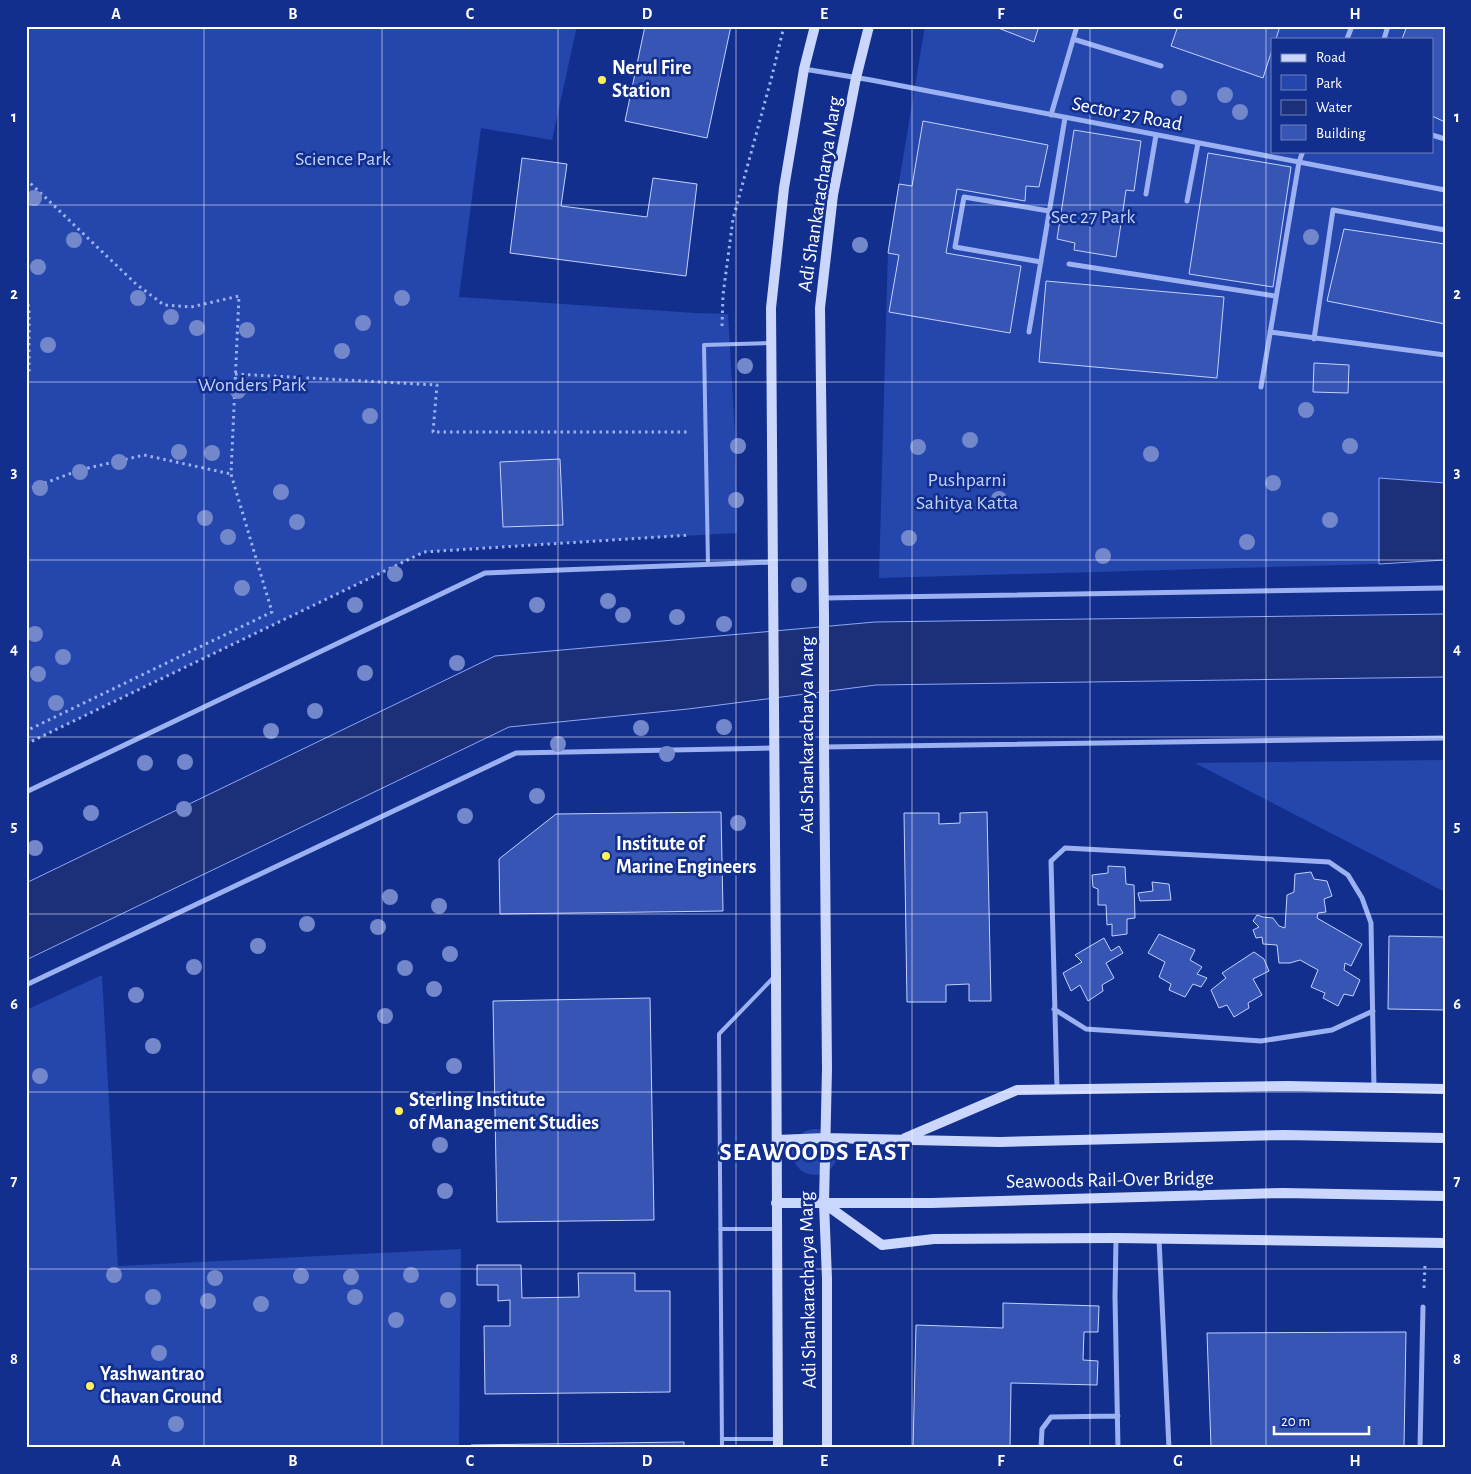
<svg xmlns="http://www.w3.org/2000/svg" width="1471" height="1474" font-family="'Alegreya Sans',sans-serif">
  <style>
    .green { fill: #2446ad; fill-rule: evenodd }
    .water { fill: #1b3078; stroke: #8ea8f5 }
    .building { fill: #3655b5; stroke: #c3d1fc }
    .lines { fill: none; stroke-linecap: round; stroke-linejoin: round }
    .path { stroke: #9cb1f1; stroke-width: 3; stroke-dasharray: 2.5 4; stroke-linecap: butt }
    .lane { stroke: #9cb1f1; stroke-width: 4 }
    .street { stroke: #9cb1f1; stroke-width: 5 }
    .secondary { stroke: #cbd6fc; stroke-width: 10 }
    .tree { fill: #7388ca }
    .grid { fill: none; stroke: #fff; stroke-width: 1; stroke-opacity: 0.55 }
    .poi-dot { fill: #fff15c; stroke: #122f8e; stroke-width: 2 }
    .labels { text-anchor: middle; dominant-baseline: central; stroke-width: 5; stroke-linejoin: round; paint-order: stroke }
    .poi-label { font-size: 20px; font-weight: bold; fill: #fff; stroke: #122f8e; text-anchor: start }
    .street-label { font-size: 20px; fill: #fff; stroke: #122f8e }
    .park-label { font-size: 20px; fill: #c3d1fc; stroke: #122f8e }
    .district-label { font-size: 25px; font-weight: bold; letter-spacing: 1px; fill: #fff; stroke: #122f8e }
    .neatline { fill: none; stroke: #fff; stroke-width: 2 }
    .grid-label { font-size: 16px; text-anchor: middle; font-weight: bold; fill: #fff }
  </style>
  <rect width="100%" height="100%" fill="#122f8e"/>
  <path class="green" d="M26 26H577L552 140 481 128 459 297 695 313 728 314 735 434 737 533 555 543 424 552 26 744Z
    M925 26H1445V483L1379 478V564L879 578 888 248ZM1272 39H1432V151H1272Z
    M1445 760V892L1195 763Z
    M102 975 118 1266 461 1249 459 1448H26V1010Z
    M792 1152a23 23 0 1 1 46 0a23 23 0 1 1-46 0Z"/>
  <path class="water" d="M1379 478 1445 483V560L1379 564Z
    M1445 614V677L876 685 688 709 509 727 26 960V883L495 656 875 622Z"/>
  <path class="building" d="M645 26H731L707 138 625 121Z
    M993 26H1039L1034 42Z
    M1178 26H1280L1276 39H1272V50L1263 78 1171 46Z
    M1407 26H1445V122L1432 116V39H1402Z
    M923 121 1048 145 1039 187 1026 186 1025 201 957 189 946 253 1021 266 1010 333 889 312 899 255 888 253 899 184 912 186Z
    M1074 130 1141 141 1134 191 1126 190 1116 257 1074 250 1075 243 1057 239Z
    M1208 153 1291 167 1273 287 1189 274Z
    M522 158 567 164 561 206 647 217 653 178 697 184 686 276 510 253Z
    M1344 229 1445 244V324L1327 301Z
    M1046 281 1224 297 1217 378 1039 362Z
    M1314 363 1349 365 1348 393 1313 392Z
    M560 459 563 525 503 527 500 462Z
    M721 812 723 911 500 914 499 859 556 814Z
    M987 812 991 1001H969V984L946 985V1002H907L904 813H939V824L960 823V813Z
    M1108 866 1125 867 1126 884 1134 885 1135 918 1127 919V934L1112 936V924L1107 925 1106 905H1098V889L1093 887 1092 875 1108 873Z
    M1311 872 1314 879 1327 881 1332 896 1324 899 1326 912 1318 913 1317 918 1362 944 1351 966 1345 963 1344 970 1360 980 1353 996 1344 994 1338 1006 1323 998 1325 993 1311 987 1318 970 1300 960 1290 963H1279L1277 945 1263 944 1262 937 1256 938 1253 930 1259 927 1253 921 1257 915 1263 917 1273 918 1279 926 1285 928 1287 895 1294 892 1295 874Z
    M1152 882 1169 884 1171 900 1140 901 1138 893 1153 891Z
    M1159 934 1195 950 1190 960 1202 967 1197 974 1207 978 1201 987 1193 984 1185 997 1169 990 1171 984 1159 977 1165 962 1148 953Z
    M1389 936 1445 937V1010L1388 1009Z
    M1104 938 1111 951 1119 946 1123 953 1106 963 1114 978 1102 985 1103 991 1088 1001 1080 985 1071 991 1063 973 1082 962 1075 955Z
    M1254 952 1264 959 1269 971 1253 979 1262 995 1248 1003 1249 1008 1234 1017 1227 1005 1219 1008 1211 990 1226 978 1222 973Z
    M650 998 654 1220 497 1222 493 1001Z
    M477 1265H521L522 1298 579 1297 578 1273H635V1291H670V1392L485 1394 484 1326H510V1300L498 1301V1285H477Z
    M1003 1303 1099 1306 1098 1332H1084L1083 1360 1098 1361 1097 1385 1011 1383 1010 1448H913L916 1325 1003 1328Z
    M1406 1332 1404 1446H1211L1207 1333Z
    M684 1442V1448H471V1445Z"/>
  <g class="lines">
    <path class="path" d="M26 179 136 284 164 305 191 307 239 296 231 474 272 612 26 731
      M26 298 29 308V372L26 382
      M722 326 723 295 733 219 772 76 784 26
      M235 374 437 385 433 432H688
      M26 490 80 470 144 455 231 474
      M26 744 424 552 690 535
      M1424 1288 1425 1265"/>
    <path class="lane" d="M708 564 704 345 770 343
      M720 1229H776
      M722 1439H777
      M722 1448 719 1034 774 977"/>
    <path class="street" d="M1073 39 1161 66
      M1347 39 1352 26
      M1384 39 1388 26
      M804 69 871 80 1445 190
      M1051 115 1077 26
      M1432 135 1445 139
      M1146 194 1156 135
      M1187 201 1198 143
      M1041 262 955 247 964 197 1049 211
      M1069 264 1275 296
      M1029 332 1065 118
      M1270 332 1445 355
      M1314 339 1333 210 1445 230
      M1261 387 1299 162 1303 151
      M824 598 1445 588
      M824 747 1445 738
      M26 792 485 573 773 562
      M26 985 516 753 774 748
      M1054 1009 1086 1029 1261 1041 1332 1030 1373 1011
      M1057 1089 1051 861 1065 848 1329 862 1348 875 1362 898 1371 923 1374 1088
      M1116 1238 1115 1297 1118 1448
      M1159 1239 1169 1448
      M1041 1448 1042 1429 1051 1417 1118 1416
      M1420 1448 1423 1307"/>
    <path class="secondary" d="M905 1138 1017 1090 1287 1086 1445 1089
      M777 1140 825 1138 1000 1142 1285 1135 1445 1138
      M776 1203H932L1283 1193 1445 1196
      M825 1204 882 1245 934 1239 1116 1238 1445 1243
      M778 1448 776 975 771 308 784 188 804 69 815 26
      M827 1448V1279L824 1203 827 1069 824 747V616L820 308 833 195 856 78 869 26"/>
  </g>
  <g class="tree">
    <circle cx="1225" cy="95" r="8"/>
    <circle cx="1179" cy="98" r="8"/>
    <circle cx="1240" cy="112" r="8"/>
    <circle cx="34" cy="198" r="8"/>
    <circle cx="1311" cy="237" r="8"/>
    <circle cx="74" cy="240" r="8"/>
    <circle cx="860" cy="245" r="8"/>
    <circle cx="38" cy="267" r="8"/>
    <circle cx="138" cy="298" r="8"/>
    <circle cx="402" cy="298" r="8"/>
    <circle cx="171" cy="317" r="8"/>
    <circle cx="363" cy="323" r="8"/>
    <circle cx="197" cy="328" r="8"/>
    <circle cx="247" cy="330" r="8"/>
    <circle cx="48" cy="345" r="8"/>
    <circle cx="342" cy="351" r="8"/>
    <circle cx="745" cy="366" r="8"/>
    <circle cx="238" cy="391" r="8"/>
    <circle cx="1306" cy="410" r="8"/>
    <circle cx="370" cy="416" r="8"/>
    <circle cx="970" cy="440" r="8"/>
    <circle cx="738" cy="446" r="8"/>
    <circle cx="1350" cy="446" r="8"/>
    <circle cx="918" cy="447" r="8"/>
    <circle cx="179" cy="452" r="8"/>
    <circle cx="212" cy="453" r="8"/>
    <circle cx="1151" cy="454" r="8"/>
    <circle cx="119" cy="462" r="8"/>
    <circle cx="80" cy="472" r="8"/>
    <circle cx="1273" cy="483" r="8"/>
    <circle cx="40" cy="488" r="8"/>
    <circle cx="281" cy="492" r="8"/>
    <circle cx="999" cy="499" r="8"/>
    <circle cx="736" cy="500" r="8"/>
    <circle cx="205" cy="518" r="8"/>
    <circle cx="1330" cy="520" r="8"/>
    <circle cx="297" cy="522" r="8"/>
    <circle cx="228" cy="537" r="8"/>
    <circle cx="909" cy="538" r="8"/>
    <circle cx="1247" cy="542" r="8"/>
    <circle cx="1103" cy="556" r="8"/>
    <circle cx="395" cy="574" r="8"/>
    <circle cx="799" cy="585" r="8"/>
    <circle cx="242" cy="588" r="8"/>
    <circle cx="608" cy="601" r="8"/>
    <circle cx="355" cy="605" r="8"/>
    <circle cx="537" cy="605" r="8"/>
    <circle cx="623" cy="615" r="8"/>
    <circle cx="677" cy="617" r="8"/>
    <circle cx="724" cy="624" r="8"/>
    <circle cx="35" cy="634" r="8"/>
    <circle cx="63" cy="657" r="8"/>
    <circle cx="457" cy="663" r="8"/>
    <circle cx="365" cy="673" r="8"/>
    <circle cx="38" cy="674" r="8"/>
    <circle cx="56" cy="703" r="8"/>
    <circle cx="315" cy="711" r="8"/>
    <circle cx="724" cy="727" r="8"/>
    <circle cx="641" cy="728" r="8"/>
    <circle cx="271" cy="731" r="8"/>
    <circle cx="558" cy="744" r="8"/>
    <circle cx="667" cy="754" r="8"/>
    <circle cx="185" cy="762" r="8"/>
    <circle cx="145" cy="763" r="8"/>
    <circle cx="537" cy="796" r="8"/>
    <circle cx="184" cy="809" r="8"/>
    <circle cx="91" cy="813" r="8"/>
    <circle cx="465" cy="816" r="8"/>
    <circle cx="738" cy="823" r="8"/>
    <circle cx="35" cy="848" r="8"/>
    <circle cx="390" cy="897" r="8"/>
    <circle cx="439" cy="906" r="8"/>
    <circle cx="307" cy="924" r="8"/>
    <circle cx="378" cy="927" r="8"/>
    <circle cx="258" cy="946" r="8"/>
    <circle cx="450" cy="954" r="8"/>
    <circle cx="194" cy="967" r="8"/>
    <circle cx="405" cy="968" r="8"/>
    <circle cx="434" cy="989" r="8"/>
    <circle cx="136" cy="995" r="8"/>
    <circle cx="385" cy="1016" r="8"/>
    <circle cx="153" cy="1046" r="8"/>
    <circle cx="454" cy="1066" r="8"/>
    <circle cx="40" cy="1076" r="8"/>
    <circle cx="433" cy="1101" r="8"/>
    <circle cx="440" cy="1145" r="8"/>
    <circle cx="445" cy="1191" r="8"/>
    <circle cx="114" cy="1275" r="8"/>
    <circle cx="411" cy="1275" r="8"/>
    <circle cx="301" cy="1276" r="8"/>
    <circle cx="351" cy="1277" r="8"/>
    <circle cx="215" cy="1278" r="8"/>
    <circle cx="153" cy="1297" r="8"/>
    <circle cx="355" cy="1297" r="8"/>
    <circle cx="448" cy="1300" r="8"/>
    <circle cx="208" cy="1301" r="8"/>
    <circle cx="261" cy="1304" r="8"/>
    <circle cx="396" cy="1320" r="8"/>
    <circle cx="159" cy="1353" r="8"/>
    <circle cx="176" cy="1424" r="8"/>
  </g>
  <path class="grid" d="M204 26V1448M382 26V1448M558 26V1448M736 26V1448M912 26V1448M1090 26V1448M1266 26V1448M26 205H1445M26 382H1445M26 560H1445M26 737H1445M26 914H1445M26 1092H1445M26 1269H1445"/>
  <g class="poi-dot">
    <circle cx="602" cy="80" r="5"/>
    <circle cx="606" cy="856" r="5"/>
    <circle cx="399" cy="1111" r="5"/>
    <circle cx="90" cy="1386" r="5"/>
  </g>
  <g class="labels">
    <g class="poi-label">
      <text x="612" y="68">Nerul Fire<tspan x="612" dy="23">Station</tspan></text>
      <text x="616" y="844">Institute of<tspan x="616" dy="23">Marine Engineers</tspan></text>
      <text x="409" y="1100">Sterling Institute<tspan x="409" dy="23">of Management Studies</tspan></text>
      <text x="100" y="1374">Yashwantrao<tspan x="100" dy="23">Chavan Ground</tspan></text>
    </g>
    <g class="street-label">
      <text transform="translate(1127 114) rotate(11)">Sector 27 Road</text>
      <text transform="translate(820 194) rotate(-81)">Adi Shankaracharya Marg</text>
      <text transform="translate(807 735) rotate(-90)">Adi Shankaracharya Marg</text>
      <text transform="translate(1110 1180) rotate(-1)">Seawoods Rail-Over Bridge</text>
      <text transform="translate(808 1290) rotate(-91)">Adi Shankaracharya Marg</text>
    </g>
    <g class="park-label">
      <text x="343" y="159">Science Park</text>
      <text x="1093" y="217">Sec 27 Park</text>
      <text x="252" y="385">Wonders Park</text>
      <text x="967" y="480">Pushparni<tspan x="967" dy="23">Sahitya Katta</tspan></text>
    </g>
    <g class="district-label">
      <text x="815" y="1152">SEAWOODS EAST</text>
    </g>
  </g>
  <rect width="1471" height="1474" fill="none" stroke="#122f8e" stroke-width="55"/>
  <rect x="1271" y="38" width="162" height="115" fill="#122f8e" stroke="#7182bb"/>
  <rect x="1281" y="54" width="25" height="8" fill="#cbd6fc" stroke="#7182bb"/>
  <text x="1316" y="62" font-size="15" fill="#ffffff">Road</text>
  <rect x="1281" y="75" width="25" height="15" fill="#2446ad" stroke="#7182bb"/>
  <text x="1316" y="88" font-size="15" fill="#ffffff">Park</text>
  <rect x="1281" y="100" width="25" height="15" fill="#1b3078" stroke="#7182bb"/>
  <text x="1316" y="112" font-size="15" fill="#ffffff">Water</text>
  <rect x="1281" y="125" width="25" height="15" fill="#3655b5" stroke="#7182bb"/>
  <text x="1316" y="138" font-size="15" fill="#ffffff">Building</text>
  <path d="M1274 1426v8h95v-8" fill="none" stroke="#ffffff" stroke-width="2.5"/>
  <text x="1281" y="1426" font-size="15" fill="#ffffff" stroke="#122f8e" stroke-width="4" paint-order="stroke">20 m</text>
  <rect x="28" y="28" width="1416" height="1418" class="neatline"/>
  <g class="grid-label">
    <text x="116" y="19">A</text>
    <text x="293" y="19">B</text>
    <text x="470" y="19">C</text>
    <text x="647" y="19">D</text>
    <text x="824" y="19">E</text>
    <text x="1001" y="19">F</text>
    <text x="1178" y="19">G</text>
    <text x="1355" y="19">H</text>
    <text x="14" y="122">1</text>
    <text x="1457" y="122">1</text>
    <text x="14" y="299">2</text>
    <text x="1457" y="299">2</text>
    <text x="14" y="477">3</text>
    <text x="1457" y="477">3</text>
    <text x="14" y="654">4</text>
    <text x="1457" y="654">4</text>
    <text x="14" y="831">5</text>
    <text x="1457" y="831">5</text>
    <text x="14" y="1009">6</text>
    <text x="1457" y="1009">6</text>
    <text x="14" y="1186">7</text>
    <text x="1457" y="1186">7</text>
    <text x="14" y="1364">8</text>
    <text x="1457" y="1364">8</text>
    <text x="116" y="1466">A</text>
    <text x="293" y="1466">B</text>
    <text x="470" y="1466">C</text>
    <text x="647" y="1466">D</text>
    <text x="824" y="1466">E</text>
    <text x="1001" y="1466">F</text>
    <text x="1178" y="1466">G</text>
    <text x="1355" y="1466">H</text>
  </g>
</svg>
